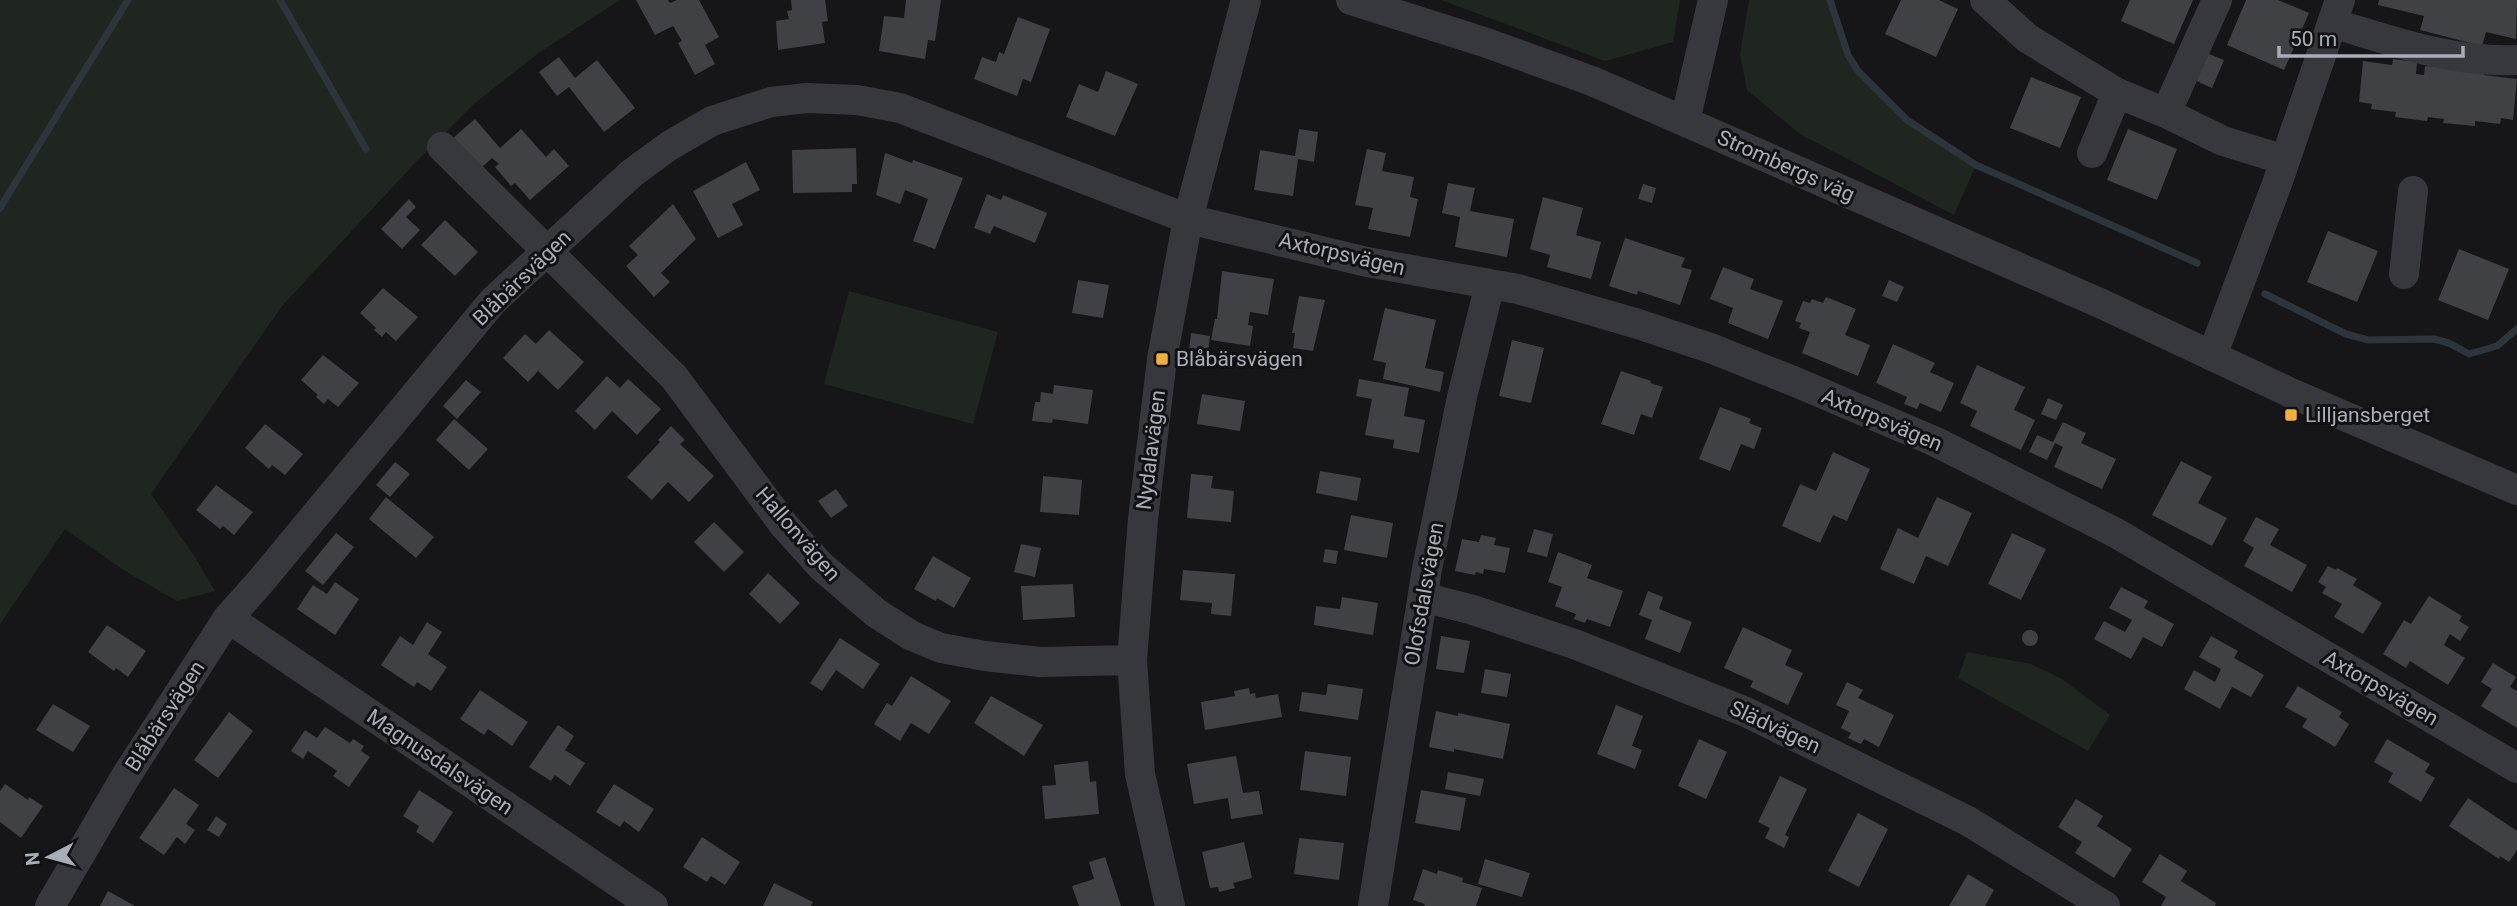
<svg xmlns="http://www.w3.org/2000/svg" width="2517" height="906" font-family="Roboto,sans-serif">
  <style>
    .green { fill: #1e261f }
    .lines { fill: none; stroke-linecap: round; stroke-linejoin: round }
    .stream { stroke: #2c353c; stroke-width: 7 }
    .building { fill: #404145 }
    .minor { stroke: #37383d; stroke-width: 30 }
    .poi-dot { fill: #f2b134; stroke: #111113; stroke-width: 2.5 }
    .labels { text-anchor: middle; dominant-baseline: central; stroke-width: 6; stroke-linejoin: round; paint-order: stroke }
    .street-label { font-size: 21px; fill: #a8adb8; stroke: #111113 }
    .poi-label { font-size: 21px; fill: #a8adb8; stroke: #111113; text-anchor: start }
  </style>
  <rect width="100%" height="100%" fill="#161618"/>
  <path class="green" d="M0 0H620L540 52 475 103 414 164 282 306 151 494 195 557 215 591 177 601 125 571 65 529 0 624Z
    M1441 0H1680L1673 42 1605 61Z
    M1749 0H1830L1848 55 1858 71 1907 120 1976 165 1954 215 1800 134 1747 90 1740 54Z
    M849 291 998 332 973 424 824 384Z
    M1967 652 2031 664 2062 679 2110 715 2088 751 1958 678Z"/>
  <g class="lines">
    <path class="stream" d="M280 0 366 149
      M1830 0 1848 55 1858 71 1907 120 1976 165 2197 263
      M0 208 128 0
      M2265 294 2346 334 2368 340 2434 339 2449 343 2469 354 2497 346 2517 329"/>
  </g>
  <path class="building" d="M636 0H668L670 3 677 0H699L719 37 705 45 715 64 695 75 678 43 682 41 673 26 655 35Z
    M791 0H825L828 21 822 22 825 43 778 50 776 21 789 19 787 11 792 10Z
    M906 0H941L935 41 928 40 925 59 879 51 884 16 904 18Z
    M1901 0H1939L1958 9 1936 57 1885 34Z
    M2130 0H2193L2174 44 2121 21Z
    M2246 0H2278L2309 13 2284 70 2227 45Z
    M2379 0H2517L2516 39 2486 32 2482 46 2420 30 2424 16 2378 5Z
    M1018 17 1050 29 1031 82 1023 79 1017 96 974 79 982 57 996 62 999 52 1004 54Z
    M2199 50 2224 60 2212 88 2188 77Z
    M559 57 575 78 597 60 635 108 604 132 569 87 557 96 539 72Z
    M2393 59 2417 62 2416 74 2424 75 2425 66 2485 70 2484 75 2517 79 2513 120 2501 118 2500 124 2475 121V126L2443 123 2444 119 2428 117 2427 121 2395 117 2396 112 2371 109 2372 104 2359 102 2363 61 2392 65Z
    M1106 71 1138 84 1115 136 1066 117 1079 84 1098 92Z
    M2031 77 2081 97 2060 148 2010 128Z
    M475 119 500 148 521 129 546 157 554 149 569 166 530 200 515 183 511 186 495 167 499 164 492 158 480 169 453 138Z
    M1299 129 1318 132 1314 162 1298 159 1293 196 1254 190 1260 150 1295 156Z
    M2128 129 2177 149 2157 200 2107 180Z
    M856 148 857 184H852V192L793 193 792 150Z
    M1367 149 1386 153 1382 171 1414 177 1410 197 1418 199 1410 237 1368 229 1373 208 1355 205Z
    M885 153 912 163 913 160 963 178 935 249 913 241 928 199 905 190 900 204 876 195Z
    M746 162 760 190 732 204 743 225 718 238 693 191Z
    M1448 183 1475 188 1470 211 1514 219 1507 257 1455 247 1460 217 1442 213Z
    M1643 184 1656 188 1652 203 1638 199Z
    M987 194 1001 200 1003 195 1047 213 1035 243 994 226 990 234 974 228Z
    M1543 197 1583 208 1576 235 1601 242 1591 279 1547 267 1550 255 1530 249Z
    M409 199 416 207 406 217 420 230 402 249 381 229Z
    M673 204 696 239 661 273 670 282 654 297 626 266 638 255 629 246Z
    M445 220 478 252 455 276 421 245Z
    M2328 231 2378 251 2357 302 2307 282Z
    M1625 238 1685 258 1681 267 1692 270 1680 305 1638 291 1637 295 1609 286Z
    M2459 249 2509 269 2488 320 2438 300Z
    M1723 267 1754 279 1750 289 1783 301 1768 339 1728 323 1733 308 1710 299Z
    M1222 271 1274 279 1268 315 1250 312 1248 325 1253 326 1250 346 1211 340 1215 319H1217Z
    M1078 280 1109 285 1103 318 1072 313Z
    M1889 280 1904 287 1897 302 1882 296Z
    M383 288 418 317 396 341 386 332 382 337 374 330 376 328 360 313Z
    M1299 296 1325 300 1313 351 1293 348 1295 333H1292Z
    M1826 297 1856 309 1845 335 1870 345 1858 376 1802 353 1810 332 1799 328 1801 323 1795 321 1803 301 1810 303 1812 299 1823 303Z
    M1385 308 1436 320 1425 368 1444 372 1440 392 1383 379 1386 363 1373 360Z
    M549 330 584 362 558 390 538 371 528 382 503 358 525 334 536 344Z
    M1191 333 1210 336 1208 353 1189 350Z
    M1512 340 1544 348 1531 403 1499 396Z
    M1893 344 1935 363 1930 372 1954 383 1941 412 1920 403 1917 409 1904 404 1907 397 1876 383Z
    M323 355 359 383 338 407 328 399 324 404 316 397 318 395 301 380Z
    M1977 365 2025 387 2014 410 2035 420 2021 450 1970 426 1977 411 1960 403Z
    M1621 371 1651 381 1650 383 1663 387 1652 418 1641 414 1634 435 1601 424Z
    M607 376 620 388 628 379 661 409 637 435 612 411 595 430 575 411Z
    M1359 379 1409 388 1404 416 1425 420 1419 453 1393 448 1394 440 1365 435 1372 399 1356 396Z
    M466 380 481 392 457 419 443 406Z
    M1054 385 1093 390 1088 424 1053 419 1052 423 1032 421 1035 402H1040L1041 392 1053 394Z
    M1202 394 1245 401 1240 431 1197 424Z
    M2048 398 2063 405 2056 420 2041 414Z
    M1720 407 1751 419 1749 423 1762 428 1754 449 1741 444 1730 471 1699 459Z
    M454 419 488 449 469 470 436 440Z
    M2063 422 2086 433 2081 443 2116 459 2102 489 2054 467 2063 447 2055 443 2047 460 2029 452 2037 435 2053 442Z
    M265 424 303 454 285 475 272 465 269 469 245 448Z
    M671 426 685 440 680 444 714 476 689 502 668 482 652 500 627 477 660 442 658 440Z
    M1833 452 1870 469 1847 521 1833 515 1820 543 1782 526 1800 484 1816 491Z
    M2181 461 2212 477 2198 503 2227 518 2212 546 2152 515Z
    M395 462 410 474 390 497 376 485Z
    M1320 471 1361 478 1357 501 1316 493Z
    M1191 474 1213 476 1211 488 1234 491 1231 522 1187 518Z
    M1043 476 1082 480 1079 515 1040 512Z
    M216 485 253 512 234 535 223 526 220 529 196 510Z
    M836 489 848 506 831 518 818 501Z
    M386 497 434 537 416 558 369 519Z
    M1937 497 1972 513 1948 566 1926 556 1914 584 1880 569 1898 528 1918 538Z
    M1351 515 1393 523 1387 558 1344 550Z
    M2256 517 2279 529 2270 545 2307 565 2292 592 2244 566 2254 548 2243 541Z
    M714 522 744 552 724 572 694 542Z
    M1534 529 1553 534 1547 557 1527 552Z
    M336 533 354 547 323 585 305 571Z
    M2012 533 2046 549 2021 600 1988 584Z
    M1481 535 1496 538 1494 545 1510 548 1505 573 1484 569 1483 574 1476 572 1475 575 1455 571 1462 539 1479 542Z
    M1021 544 1041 548 1035 577 1014 572Z
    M1325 549 1338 551 1336 564 1323 562Z
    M1558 552 1592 565 1587 578 1623 591 1610 627 1587 619 1585 623 1574 619 1576 614 1555 606 1562 587 1548 582Z
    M933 556 971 578 954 608 937 598 936 601 914 589Z
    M2328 566 2336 570 2337 568 2357 579 2353 585 2382 603 2363 634 2334 617 2342 604 2322 593 2326 587 2318 582Z
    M1183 570 1235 574 1231 616 1211 614 1212 603 1180 600Z
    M768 573 800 603 780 624 749 594Z
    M335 582 359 599 335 635 297 609 313 585 327 594Z
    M1073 584 1075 617 1023 620 1021 586Z
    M2121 587 2148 601 2144 608 2174 624 2162 647 2143 637 2131 659 2094 639 2104 621 2125 632 2132 620 2109 608Z
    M1648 591 1663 597 1659 609 1692 622 1680 653 1645 639 1652 620 1639 615Z
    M2429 596 2462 616 2459 621 2469 627 2460 641 2450 634 2444 645 2465 658 2448 685 2410 661 2406 668 2383 654 2404 620 2411 624Z
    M1342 597 1378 603 1373 635 1314 625 1316 606 1340 609Z
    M427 622 442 632 428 654 447 667 431 691 417 682 414 687 381 665 400 636 413 645Z
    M107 625 146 651 128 677 116 668 114 671 88 652Z
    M1743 627 1792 650 1785 665 1803 673 1788 705 1750 687 1753 681 1724 668Z
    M2022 638a8 8 0 1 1 16 0a8 8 0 1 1-16 0Z
    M1441 636 1470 641 1464 673 1436 669Z
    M2211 636 2238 651 2234 658 2264 675 2251 697 2232 687 2220 709 2184 689 2194 670 2215 682 2221 669 2199 657Z
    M840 638 880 664 863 689 836 670 822 691 810 683Z
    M2493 663 2516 677 2510 687 2517 691V728L2481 706 2492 689 2481 682Z
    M1485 669 1511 674 1507 697 1481 693Z
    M911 676 951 701 929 734 911 723 900 741 874 724 887 703 892 706Z
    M1847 682 1863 690 1858 698 1894 715 1879 747 1864 739 1861 744 1848 738 1851 733 1841 728 1849 711 1836 705Z
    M1328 684 1363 689 1358 720 1299 711 1302 692 1326 695Z
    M2298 686 2342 712 2339 717 2349 724 2335 747 2302 727 2307 719 2285 707Z
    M1249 688 1250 694 1255 693 1256 698 1278 694 1282 717 1205 730 1201 702 1235 696 1234 691Z
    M480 690 528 722 512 746 488 729 484 735 460 719Z
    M991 696 1043 725 1024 756 974 723Z
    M53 704 90 726 73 752 36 730Z
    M1616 705 1643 716 1632 746 1642 750 1635 769 1597 754Z
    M1436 711 1458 716V713L1510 724 1503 759 1454 749V752L1429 747Z
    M229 712 253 731 218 778 194 760Z
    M558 725 574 736 565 750 585 763 570 786 555 775 551 781 529 767Z
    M325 727 350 743 353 739 364 746 361 751 370 757 349 787 333 776 337 771 308 751 303 759 291 751 305 730 317 738Z
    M1699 739 1727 752 1706 799 1678 786Z
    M2387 739 2430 764 2425 772 2435 778 2421 802 2388 782 2393 773 2374 762Z
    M1305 751 1351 757 1346 796 1300 790Z
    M1236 756 1243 793 1259 791 1263 814 1231 819 1228 798 1194 804 1187 764Z
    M1088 761 1090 782 1096 781 1099 814 1045 819 1042 786 1056 785 1054 765Z
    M1448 772 1484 779 1480 796 1445 789Z
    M1780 776 1807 789 1785 835 1789 837 1784 848 1765 838 1770 828 1758 822Z
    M5 784 28 800 29 797 43 806 21 838 0 822V791Z
    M614 784 654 809 639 832 624 821 620 827 596 812Z
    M174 788 199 805 186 824 195 830 185 844 177 837 164 855 139 838Z
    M419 790 453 812 433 843 416 832 419 826 403 816Z
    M1421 790 1466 798 1460 831 1415 823Z
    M2468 798 2517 831V850L2509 862 2500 856 2499 859 2449 826Z
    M2076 799 2103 816 2097 826 2132 849 2114 878 2075 853 2082 842 2058 827Z
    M1858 813 1888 829 1859 887 1828 871Z
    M216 816 227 824 219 837 207 830Z
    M702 837 740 862 725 885 711 876 707 882 683 867Z
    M1299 838 1344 843 1339 880 1294 874Z
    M1244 842 1252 878 1233 883 1235 888 1219 892 1218 887 1210 888 1202 852Z
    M2160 854 2187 871 2181 881 2216 903 2215 906H2161L2166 897 2142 882Z
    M1105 857 1121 906H1079L1072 886 1094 879 1089 862Z
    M1485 859 1530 873 1522 897 1478 884Z
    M1423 869 1437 874 1438 870 1463 878 1462 882 1482 888 1476 906H1424L1425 904 1413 900Z
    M1968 874 1994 890 1985 906H1949Z
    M774 883 813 902 811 906H763Z
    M108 891 135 906H100Z"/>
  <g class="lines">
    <path class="minor" d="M1351 0 1484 42 1592 81 2102 304 2291 393 2517 490
      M1985 0 2027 38 2117 93 2166 113 2223 141 2285 160
      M2332 23C2392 41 2453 63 2517 60
      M2166 113 2217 0
      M1685 121 1713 0
      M442 147 674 377 784 525 821 566 876 613 912 636 941 648 985 656 1040 662 1132 660
      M2092 153 2117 93
      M2404 274 2413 191
      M2212 356 2278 181 2340 0
      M1423 597 1473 610 1577 645 1746 712 1968 821 2105 906
      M228 618 653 906
      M50 906 126 776 228 618 261 581 493 301 632 173 669 146 712 121 771 102 807 98 857 100 900 108 1188 219 1367 262 1518 289 1638 324 1713 349 1798 383 1936 442 2116 533 2517 768
      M1170 906 1140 774 1132 660 1143 519 1162 359 1188 219 1246 0
      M1373 906 1427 569 1462 397 1490 284"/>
  </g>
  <g class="poi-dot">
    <rect x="1155" y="352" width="14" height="14" rx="3.5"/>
    <rect x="2284" y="408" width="14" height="14" rx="3.5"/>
  </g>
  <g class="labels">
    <g class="street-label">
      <text transform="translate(1786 166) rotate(24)">Strombergs väg</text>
      <text transform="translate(1342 254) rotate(13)">Axtorpsvägen</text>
      <text transform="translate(522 278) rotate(-44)">Blåbärsvägen</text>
      <text transform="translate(1882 420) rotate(23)">Axtorpsvägen</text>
      <text transform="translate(1151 450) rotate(-83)">Nydalavägen</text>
      <text transform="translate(798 534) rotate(49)">Hallonvägen</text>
      <text transform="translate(1424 594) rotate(-80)">Olofsdalsvägen</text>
      <text transform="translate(2381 688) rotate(30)">Axtorpsvägen</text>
      <text transform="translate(165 716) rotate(-57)">Blåbärsvägen</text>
      <text transform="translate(1775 727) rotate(25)">Slädvägen</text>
      <text transform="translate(440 762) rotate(34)">Magnusdalsvägen</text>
    </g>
    <g class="poi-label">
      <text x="1176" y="359">Blåbärsvägen</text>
      <text x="2305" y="415">Lilljansberget</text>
    </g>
  </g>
  <g transform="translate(49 857) rotate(264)" stroke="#111113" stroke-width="5" paint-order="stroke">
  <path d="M0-5L12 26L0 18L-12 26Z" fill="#a8adb8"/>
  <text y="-10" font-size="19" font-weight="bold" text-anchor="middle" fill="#a8adb8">N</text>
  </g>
  <path d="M2279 46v10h184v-10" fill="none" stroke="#a8adb8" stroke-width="3.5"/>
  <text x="2290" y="46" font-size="21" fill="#a8adb8" stroke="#111113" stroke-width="5" paint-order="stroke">50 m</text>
</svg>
